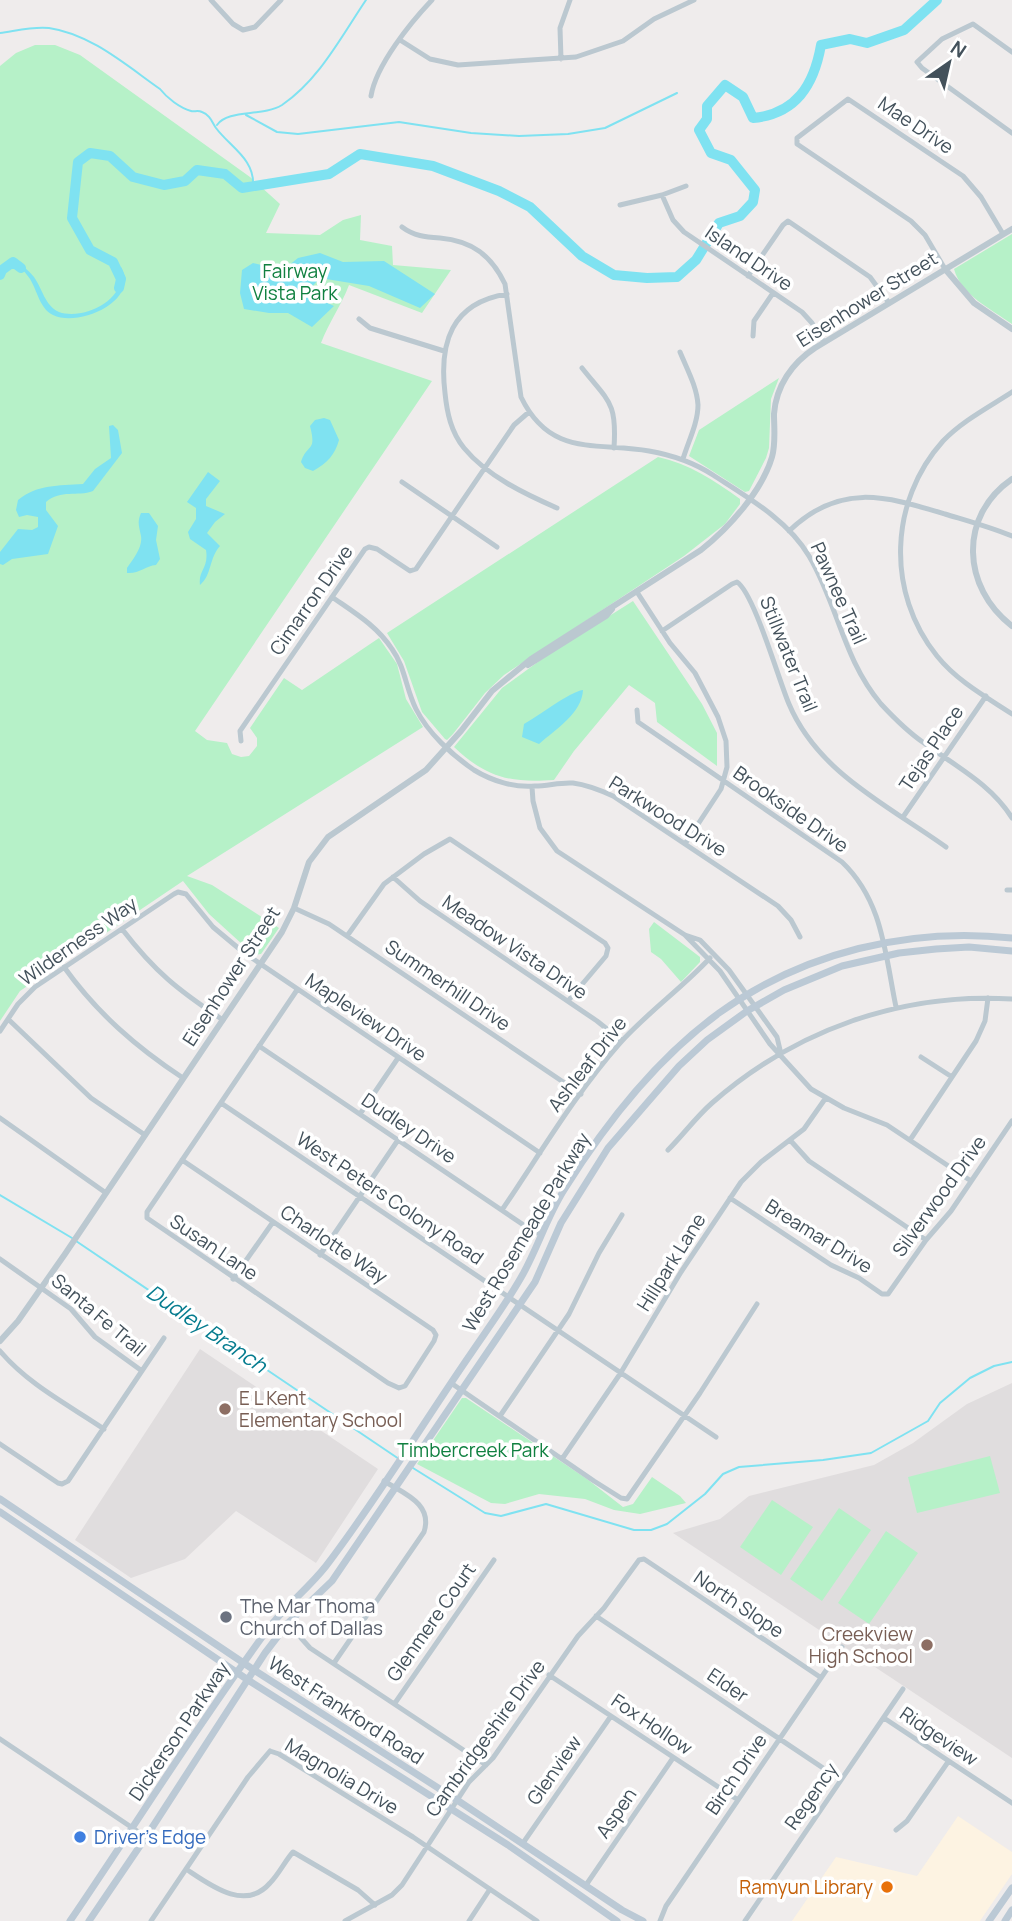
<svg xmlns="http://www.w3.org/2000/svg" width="1012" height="1921" font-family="Manrope,sans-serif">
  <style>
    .commercial { fill: #fdf3e2 }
    .education { fill: #e0ddde }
    .green { fill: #b6f1c8 }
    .water { fill: #7fe2f1 }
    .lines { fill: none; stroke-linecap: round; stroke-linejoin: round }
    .stream { stroke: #7fe2f1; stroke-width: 2 }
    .river { stroke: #7fe2f1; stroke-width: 10 }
    .minor { stroke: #bbc8d0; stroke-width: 5 }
    .tertiary { stroke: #bbc8d0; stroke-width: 6 }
    .secondary { stroke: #bbc9d5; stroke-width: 7 }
    .education-dot { fill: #8d6e63; stroke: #fff; stroke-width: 2.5 }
    .worship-dot { fill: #6b7280; stroke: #fff; stroke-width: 2.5 }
    .shop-dot { fill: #3f7fe0; stroke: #fff; stroke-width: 2.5 }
    .food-dot { fill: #e8710a; stroke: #fff; stroke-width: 2.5 }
    .labels { text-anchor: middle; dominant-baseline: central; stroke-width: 7; stroke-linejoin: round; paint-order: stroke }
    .street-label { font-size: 19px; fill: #43515b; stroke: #fff }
    .park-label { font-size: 19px; fill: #108040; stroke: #fff }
    .education-label { font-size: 19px; fill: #785e54; stroke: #fff; text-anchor: start }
    .worship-label { font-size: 19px; fill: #5b616d; stroke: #fff; text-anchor: start }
    .shop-label { font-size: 19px; fill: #366cbe; stroke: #fff; text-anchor: start }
    .food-label { font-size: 19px; fill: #c56008; stroke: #fff; text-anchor: end }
    .water-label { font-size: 21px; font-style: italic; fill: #067c8f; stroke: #fff }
  </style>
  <rect width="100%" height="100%" fill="#efecec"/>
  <path class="commercial" d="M958 1816 1012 1852V1874L980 1921H792L836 1857 917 1876Z"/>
  <path class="education" d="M200 1349 378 1469 316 1563 236 1511 185 1559 131 1578 75 1540Z
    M1012 1383V1758L673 1533 720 1519 749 1496 874 1465 913 1443 967 1404Z"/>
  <path class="green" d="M35 45H55L80 55 250 177 280 204 266 233 320 235 343 220 361 215 360 240 392 246 393 265 451 270 422 313 349 285C341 306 329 322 321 343L432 381 195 731 207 740 227 743 232 754 241 757 249 756 257 746V738L250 728 284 678 302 690 379 638 397 664 406 699 423 727 187 876 212 885 279 928 261 954 254 955 209 914 183 881 20 991 0 1021V66L16 53Z
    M1012 234V324C991 309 961 295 954 269Z
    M779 378 771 399 769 448 766 458 749 491 745 492 689 456 699 430Z
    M658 457C689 464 714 480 740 499V504L725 524 684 556 504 675 485 693 453 734 447 740 445 739 422 712 404 661 387 633Z
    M633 601 702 704 717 733V766L657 722 655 703 629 685 574 751 554 780C510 783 487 778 454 747L502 688 546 656Z
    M654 922 700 957V962L681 982 661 959 651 952 649 929Z
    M462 1398H466L587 1479 623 1507 633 1504 652 1477 680 1496 686 1503 640 1514 614 1510 585 1499 539 1494 505 1504 491 1503 417 1464Z
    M990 1456 1000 1493 917 1513 908 1477Z
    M772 1500 813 1527 781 1575 740 1547Z
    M839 1508 871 1530 822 1601 790 1579Z
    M886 1531 918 1553 869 1624 838 1603Z"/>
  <path class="water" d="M320 253 343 262 384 261 435 294 420 308 369 286 320 278 306 293 334 306 312 327 288 313H269L244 309 240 293 242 270 253 263 283 270 298 258Z
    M12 259C19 264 28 269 34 277 42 288 45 306 59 312 84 321 131 298 118 268L121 267C141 300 79 328 53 315 38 308 37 286 27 275 23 269 16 265 10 261Z
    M324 418 330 420 339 440C335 455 327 463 313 471L305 468 301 462C307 443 317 453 310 426L315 420Z
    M113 425 118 430 122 453 93 491C77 497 61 489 46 502V510L58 526 48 554 12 559 3 565 0 564V552L18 529 32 530 38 527V517L27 515 19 517 16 510 18 500C38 484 58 486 83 484L95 469 111 458 109 426Z
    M208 472 220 481 206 499V506L225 514 215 522 207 533 220 546C209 558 212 575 200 585 198 570 209 568 206 550L190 539 188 532 196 519V508L187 502Z
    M141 513H149L158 526 156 540 160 559 156 565C145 566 139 574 127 573V568C133 559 143 547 141 536 139 526 137 522 141 513Z
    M583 690C582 713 556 729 539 744L522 737 524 724C539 716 569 692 583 690Z"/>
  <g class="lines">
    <path class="stream" d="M0 33C15 31 34 26 49 28 91 34 127 66 160 89 167 98 180 108 191 111 194 112 198 110 202 112 210 115 212 122 216 128 230 147 255 159 253 186
      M246 115 277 132 298 134 399 122 471 133 519 136 568 134 605 128 677 93
      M217 125C228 109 263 117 282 105 319 80 341 37 366 0
      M0 1195 72 1238
      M76 1241 399 1459
      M413 1468 485 1513 501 1516 546 1504 634 1530H651L667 1524 705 1494 723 1474 739 1467 823 1460 871 1453 928 1421 940 1403 970 1378 994 1366 1012 1362"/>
    <path class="river" d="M0 275 2 270 13 262 21 268
      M119 288 121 279 113 262 90 250 72 218 78 162 90 153 110 156 133 177 164 185 185 181 197 170 225 174 242 188 329 174 360 154 433 166 499 191 530 207 582 256 614 275 647 278 677 277 696 260 719 223 740 216 753 202 755 190 731 160 711 153 699 130 707 119V106L725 85 743 97 753 118C796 114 814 85 821 45L850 39 867 43 904 30 937 0"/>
    <path class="minor" d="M211 0 233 24 243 30 255 27 281 0
      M400 40 430 59 458 65 576 57 623 41 654 19 694 0
      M1012 52 973 24 942 39 917 62 922 68 1012 133
      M561 59 560 28 570 0
      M371 96C376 65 411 22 432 0
      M662 195 673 220 684 232 802 312 812 323 824 342
      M620 205 662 195 686 186
      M402 227C414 236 425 237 440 238 472 241 491 255 505 284L521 397C550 457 595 442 649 451 672 455 693 462 713 475 747 497 788 520 809 556 838 605 843 659 881 704 894 718 908 732 924 743 955 766 991 784 1012 818
      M945 269 925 235 911 221 797 144V138L848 99 963 176 981 197 1003 234
      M748 276 783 225 788 221 870 277 889 303
      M507 294C451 303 439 343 445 393 447 413 451 432 464 448 487 476 525 494 557 508
      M359 319 370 328 444 351
      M753 336 754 321 773 293
      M680 352C687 369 697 387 698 405 698 423 688 442 683 459
      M582 368C609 402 617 402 614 448
      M1012 392C989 407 962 421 943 441 889 501 886 593 937 656 957 681 986 697 1012 714
      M402 482 497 547
      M789 531C840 482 885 496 945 514 968 521 990 527 1012 536
      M637 592 670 643 695 673 718 717 726 741 727 767 721 789 685 844
      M332 597C355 613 377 626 392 649 405 667 406 689 416 709 428 733 452 755 474 770 492 781 515 788 535 786 548 786 560 782 573 783 588 785 600 790 613 796L778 906 791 920 800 937
      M662 631 732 584 737 582C754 593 779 681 789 704 818 773 889 806 946 847
      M637 710 638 722 842 862C883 901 885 954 896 1007
      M241 741 240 731 365 549 369 547 377 549 410 571 416 569 514 425 529 412
      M532 787 533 801 540 828 557 851 685 935 700 940 729 970 777 1037 781 1054
      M903 817 986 696
      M393 877 420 901 597 1021 622 1041
      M1007 890H1012
      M294 908 329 924 581 1094
      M122 929C155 972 178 990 223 1020
      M685 935 720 971 770 1044 811 1089 844 1108 887 1125 971 1181
      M347 936 384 884 424 854 450 839 605 943 608 948 606 956 568 1001
      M64 967C97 1013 136 1047 183 1078
      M8 1019 91 1098 145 1135
      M0 1031 18 1004 35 987 174 894 178 892 186 894 213 927 243 952 540 1153
      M259 1046 534 1232 542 1234
      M921 1057 952 1077
      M221 1103 716 1437
      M360 1114 398 1058
      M0 1118 106 1193
      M790 1140 809 1161 926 1240
      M910 1140 976 1041 985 1021 988 998
      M668 1150C683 1135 696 1117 712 1103 795 1030 902 992 1012 999
      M182 1160 433 1330 436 1335 434 1341 405 1386 399 1388 388 1383 147 1218V1212L297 990
      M730 1198 831 1265 859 1278 882 1294H888L926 1240 951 1211 1012 1121
      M502 1210C540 1154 575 1094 620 1043 648 1012 682 988 710 958
      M320 1255 398 1140
      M0 1259 71 1309 95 1337 142 1371
      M233 1279 273 1222
      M0 1351C29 1385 67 1404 104 1429
      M451 1383 594 1481 621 1498 627 1499 700 1393 757 1304
      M500 1416 569 1314 599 1253 622 1215
      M0 1444 58 1483 62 1484 68 1481 164 1338
      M562 1459 620 1374 681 1272 741 1182 761 1162 804 1129 825 1099
      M596 1616 841 1780
      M301 1638 310 1648 486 1765
      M334 1663 424 1532C433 1504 405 1494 384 1481
      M549 1675 738 1800
      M395 1703 494 1560
      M884 1718 1012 1803
      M0 1739 146 1837
      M270 1751 279 1754 413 1837 537 1921
      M896 1830 907 1821 948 1762
      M523 1843 611 1716
      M186 1869C210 1885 245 1912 270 1883 279 1874 285 1861 293 1852L358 1890 375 1905
      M586 1885 673 1758
      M151 1921 248 1777 270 1751
      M345 1921 392 1895 402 1885 469 1782 493 1758 578 1636 604 1608 639 1560 644 1559 650 1563 820 1677
      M469 1921 490 1889
      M660 1921 666 1906 842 1647
      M745 1921 903 1689"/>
    <path class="tertiary" d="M945 269 974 303 1012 329
      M1012 479C958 516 962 588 1012 626
      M528 665 606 616 612 609
      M0 1341 18 1321 65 1254 282 932 294 908 309 862 328 837 426 770 461 731 492 691 531 659 701 550C729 528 762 491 772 457 776 443 774 428 774 414 776 386 792 363 815 348L1012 229"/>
    <path class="secondary" d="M0 1499 254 1670 457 1800 622 1910 643 1921
      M0 1512 248 1680 508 1845 617 1921
      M70 1921C136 1824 198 1724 268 1629 285 1606 308 1589 326 1566 378 1498 423 1423 472 1352 489 1327 508 1301 523 1274 538 1247 547 1217 564 1190 605 1124 656 1059 719 1013 804 952 909 927 1012 938
      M89 1921 146 1837 265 1653 288 1623 332 1581 495 1341 535 1282 561 1223 608 1148 679 1066 707 1040 747 1011 784 990 842 966 899 953 936 949 969 947 1012 951
      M989 1921 1012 1888
      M1005 1921 1012 1910"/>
  </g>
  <g class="education-dot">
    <circle cx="225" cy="1409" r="7"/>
    <circle cx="927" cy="1645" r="7"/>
  </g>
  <circle class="worship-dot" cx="226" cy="1617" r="7"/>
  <circle class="shop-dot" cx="80" cy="1837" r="7"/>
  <circle class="food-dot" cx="887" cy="1887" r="7"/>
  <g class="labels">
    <g class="street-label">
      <text transform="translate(916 125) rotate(34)">Mae Drive</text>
      <text transform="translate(749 258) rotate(34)">Island Drive</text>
      <text transform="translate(867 299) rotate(-32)">Eisenhower Street</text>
      <text transform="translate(839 593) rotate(66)">Pawnee Trail</text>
      <text transform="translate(311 600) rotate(-55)">Cimarron Drive</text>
      <text transform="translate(789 654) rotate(68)">Stillwater Trail</text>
      <text transform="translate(931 748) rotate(-56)">Tejas Place</text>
      <text transform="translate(791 809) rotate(35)">Brookside Drive</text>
      <text transform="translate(668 816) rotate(32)">Parkwood Drive</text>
      <text transform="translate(78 941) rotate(-35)">Wilderness Way</text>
      <text transform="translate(515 947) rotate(34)">Meadow Vista Drive</text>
      <text transform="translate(231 976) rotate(-57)">Eisenhower Street</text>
      <text transform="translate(448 985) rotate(34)">Summerhill Drive</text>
      <text transform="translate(366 1017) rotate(34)">Mapleview Drive</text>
      <text transform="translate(587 1064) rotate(-52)">Ashleaf Drive</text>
      <text transform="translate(409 1128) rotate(34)">Dudley Drive</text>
      <text transform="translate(939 1196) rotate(-54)">Silverwood Drive</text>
      <text transform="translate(390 1198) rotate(34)">West Peters Colony Road</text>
      <text transform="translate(526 1232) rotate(-59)">West Rosemeade Parkway</text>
      <text transform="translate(819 1236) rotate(32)">Breamar Drive</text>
      <text transform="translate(334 1244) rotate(34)">Charlotte Way</text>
      <text transform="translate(214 1247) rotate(34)">Susan Lane</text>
      <text transform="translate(671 1262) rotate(-58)">Hillpark Lane</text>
      <text transform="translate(99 1315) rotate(40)">Santa Fe Trail</text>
      <text transform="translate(739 1604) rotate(34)">North Slope</text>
      <text transform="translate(431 1622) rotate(-55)">Glenmere Court</text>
      <text transform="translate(728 1685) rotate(34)">Elder</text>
      <text transform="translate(346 1710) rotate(33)">West Frankford Road</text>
      <text transform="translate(652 1724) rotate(34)">Fox Hollow</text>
      <text transform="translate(179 1731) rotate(-56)">Dickerson Parkway</text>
      <text transform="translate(939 1736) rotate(34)">Ridgeview</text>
      <text transform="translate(485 1738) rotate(-54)">Cambridgeshire Drive</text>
      <text transform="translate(554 1770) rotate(-55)">Glenview</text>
      <text transform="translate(736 1774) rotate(-56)">Birch Drive</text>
      <text transform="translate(342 1776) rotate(31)">Magnolia Drive</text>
      <text transform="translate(811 1796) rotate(-55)">Regency</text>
      <text transform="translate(616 1813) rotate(-56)">Aspen</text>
    </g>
    <g class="park-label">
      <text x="295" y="271">Fairway<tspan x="295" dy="22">Vista Park</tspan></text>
      <text x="473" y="1450">Timbercreek Park</text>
    </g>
    <g class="education-label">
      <text x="239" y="1398">E L Kent<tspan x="239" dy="22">Elementary School</tspan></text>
      <text x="913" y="1634" text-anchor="end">Creekview<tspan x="913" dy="22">High School</tspan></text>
    </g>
    <g class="worship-label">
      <text x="240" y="1606">The Mar Thoma<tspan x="240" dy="22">Church of Dallas</tspan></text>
    </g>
    <g class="shop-label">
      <text x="94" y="1837">Driver's Edge</text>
    </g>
    <g class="food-label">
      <text x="873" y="1887">Ramyun Library</text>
    </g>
    <g class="water-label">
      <text transform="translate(207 1328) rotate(34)">Dudley Branch</text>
    </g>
  </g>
  <g transform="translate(949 63) rotate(34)" stroke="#ffffff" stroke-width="5" paint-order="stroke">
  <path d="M0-5L12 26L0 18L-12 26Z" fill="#43515b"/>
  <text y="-10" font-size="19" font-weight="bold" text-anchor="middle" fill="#43515b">N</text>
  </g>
</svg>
